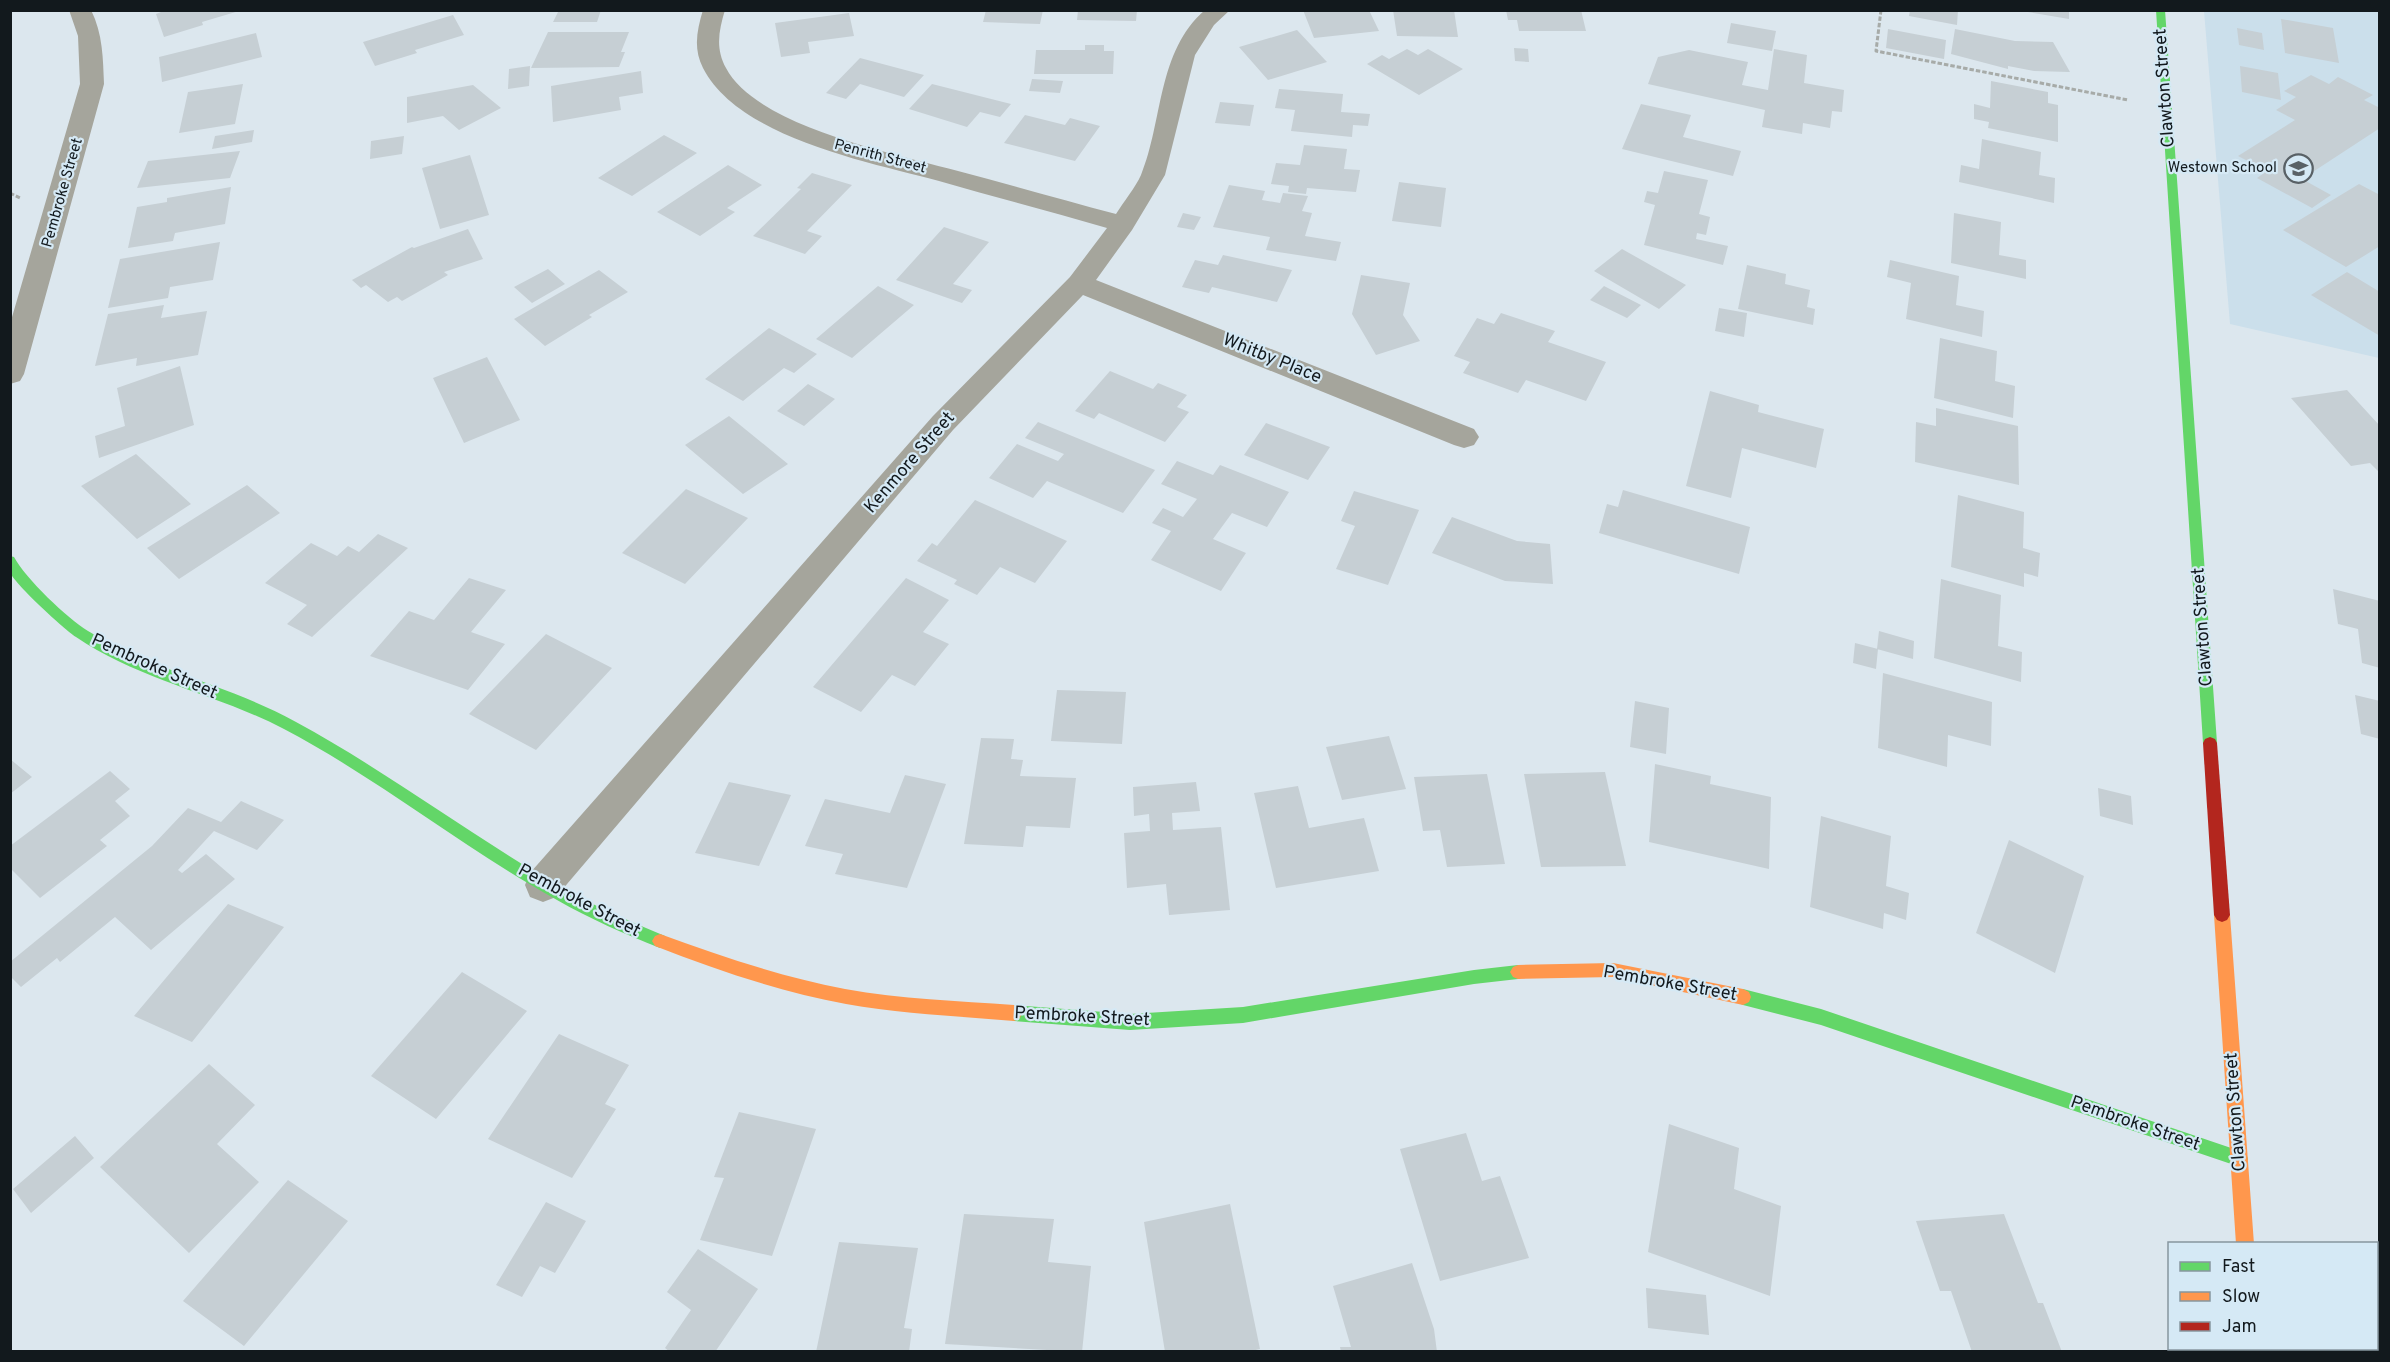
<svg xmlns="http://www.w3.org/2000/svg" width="2390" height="1362" font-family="Overpass,sans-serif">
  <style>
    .built { fill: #cbdfeb }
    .building { fill: #c6cfd4 }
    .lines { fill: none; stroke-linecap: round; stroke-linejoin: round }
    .path { stroke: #a7aba8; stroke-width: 3; stroke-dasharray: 4.5 2; stroke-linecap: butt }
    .street { fill: #a5a59c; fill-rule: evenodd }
    .fast { fill: #63d668; fill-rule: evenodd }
    .slow { fill: #ff974d; fill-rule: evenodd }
    .jam { fill: #b3261e; fill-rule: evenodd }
    .labels { text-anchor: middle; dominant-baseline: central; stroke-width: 4.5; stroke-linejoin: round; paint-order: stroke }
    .far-street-label { font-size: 15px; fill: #12191d; stroke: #d5e9f5 }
    .far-poi-label { font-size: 15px; fill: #12191d; stroke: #d5e9f5; text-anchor: end }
    .street-label { font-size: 18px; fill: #12191d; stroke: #d5e9f5 }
  </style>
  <rect width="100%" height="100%" fill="#dce7ee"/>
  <path class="built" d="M2374 10 2379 11V358L2230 324 2204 11Z"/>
  <path class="building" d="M166 10H239V11L202 22 203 25 164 37 156 14Z
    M559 10H601L597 22H553Z
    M986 10H1043L1040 24 983 22Z
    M1078 10H1137L1136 21 1077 20Z
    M1303 10H1369L1379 31 1314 38Z
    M1393 10H1454L1458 37 1397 36Z
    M1506 10H1581L1586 31H1519L1517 20H1508Z
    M1910 10H1958L1957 25 1909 16Z
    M2028 10H2069V19L2028 12Z
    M849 13 854 36 808 42 810 53 781 57 775 23Z
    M453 15 464 35 415 50 417 53 375 66 363 42Z
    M2281 19 2333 28 2339 63 2285 53Z
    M1731 23 1776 31 1772 51 1727 43Z
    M2237 28 2262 33 2264 50 2239 45Z
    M1888 29 1946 40 1944 59 1886 48Z
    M1955 29 2015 41 2053 42 2070 72 2034 71 2008 66V69L1951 54Z
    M1297 30 1327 62 1268 80 1239 47Z
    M548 32H629L621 52H625L619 67 531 68Z
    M256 33 262 57 162 82 159 57Z
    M1085 45H1104V51H1114L1113 74H1034L1036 50H1085Z
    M1514 48 1528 49 1529 62 1515 61Z
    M1407 49 1418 55 1428 49 1463 69 1419 95 1367 64 1382 55 1389 59Z
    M1774 49 1807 55 1804 83 1844 90 1842 112 1832 111 1830 128 1803 123 1802 134 1762 127 1765 110 1648 84 1658 57 1689 50 1748 62 1742 85 1768 90Z
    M860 58 924 75 904 97 860 84 846 99 826 93Z
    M530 66 529 86 508 89 509 69Z
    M2240 66 2278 73 2281 100 2242 92Z
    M641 71 643 93 619 97 621 110 553 122 551 86Z
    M2311 75 2329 84 2338 77 2373 95 2364 100 2380 108V128L2302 179 2331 195 2312 208 2257 178 2267 171 2238 156 2295 120 2276 110 2296 97 2284 91Z
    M1032 79 1063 81 1060 93 1029 91Z
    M1991 81 2048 92V103L2058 105V142L1988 128 1989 122 1974 119V104L1990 108Z
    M243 84 235 124 179 133 188 92Z
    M932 84 1011 104 1000 117 980 112 967 127 909 109Z
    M473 85 501 108 459 130 443 116 407 123V97Z
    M1279 89 1343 94 1341 112 1370 114 1368 126 1353 125 1352 137 1291 131 1295 110 1275 108Z
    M1220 102 1254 105 1250 126 1215 123Z
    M1641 104 1691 115 1683 137 1741 151 1733 176 1622 149Z
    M1025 115 1065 125 1070 118 1100 126 1075 161 1004 143Z
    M254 130 252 142 212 149 215 136Z
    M664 135 697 153 632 196 598 178Z
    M404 136 402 154 370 159 371 141Z
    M1982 139 2041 152 2039 175 2055 178 2054 203 1959 182 1961 165 1979 169Z
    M1304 145 1347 149 1344 169 1360 170 1356 192 1307 188 1306 194 1288 192 1289 186 1271 184 1276 163 1300 165Z
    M240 151 230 178 137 188 148 161Z
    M470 155 489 215 440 229 422 168Z
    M728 165 762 185 727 208 735 212 700 236 657 212Z
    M1664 171 1708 180 1699 214 1710 217 1706 235 1697 233 1696 239 1728 246 1723 265 1644 245 1655 205 1644 202 1647 191 1658 193Z
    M812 173 852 185 807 231 822 236 805 254 753 236 801 189 797 188Z
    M1399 182 1446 188 1441 227 1392 221Z
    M2359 184 2380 195V246L2346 267 2283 230Z
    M1229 185 1265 191 1262 200 1280 203 1283 193 1308 196 1302 211 1312 213 1305 236 1341 242 1336 261 1266 250 1270 237 1213 227Z
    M231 187 225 224 175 233 173 241 128 248 137 207 167 202V198Z
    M1183 213 1201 217 1194 230 1177 227Z
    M1954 213 2001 222 1999 255 2026 260V279L1951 263Z
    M944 227 989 242 953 284 972 290 962 303 896 280Z
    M468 229 483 259 444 272 448 275 402 301 397 297 388 302 366 285 361 288 352 280 412 247 414 248Z
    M220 242 213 280 170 287 168 298 108 308 120 259Z
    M1622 249 1686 285 1659 309 1594 271Z
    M1223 255 1292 270 1277 302 1212 287 1209 293 1182 287 1195 260 1218 265Z
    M1890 260 1959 276 1956 305 1984 311 1982 337 1906 319 1911 283 1887 277Z
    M1747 265 1786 274 1785 284 1810 290 1807 307 1815 309 1813 325 1738 309Z
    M548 269 565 284 532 303 514 287Z
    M599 270 628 292 589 315 592 317 545 346 514 319Z
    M2347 272 2380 292V336L2311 295Z
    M1361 275 1410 283 1403 315 1420 341 1376 355 1352 314Z
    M878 286 914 305 852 358 816 339Z
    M1604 286 1641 305 1627 318 1590 300Z
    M164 305 161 318 207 311 198 355 136 366 137 358 95 366 108 314Z
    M1719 308 1747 313 1744 337 1715 331Z
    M1501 313 1555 331 1548 342 1606 362 1586 401 1526 380 1518 393 1463 373 1470 362 1454 356 1477 318 1494 324Z
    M769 328 817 354 794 373 784 368 743 401 705 379Z
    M1940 338 1997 351 1995 381 2015 386 2013 418 1934 398Z
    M487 357 520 420 464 443 433 378Z
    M180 366 194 425 99 458 95 436 125 426 117 388Z
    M1110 371 1153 389 1158 383 1187 395 1177 407 1189 412 1165 442 1099 413 1094 419 1075 411Z
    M808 384 835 399 804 426 777 411Z
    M2347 390 2380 426V473L2370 463 2351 466 2291 398Z
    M1710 391 1759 405 1758 412 1824 429 1816 468 1742 448 1731 498 1686 486Z
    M1936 408 2018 426 2019 485 1915 462 1916 422 1936 426Z
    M729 416 788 464 743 494 685 445Z
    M1038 422 1155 470 1123 513 1047 481 1033 498 989 478 1017 444 1058 461 1064 454 1025 438Z
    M1266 423 1330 447 1308 480 1244 455Z
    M136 454 191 504 137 539 81 486Z
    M1177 461 1213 475 1220 465 1289 492 1267 527 1232 513 1213 539 1246 553 1221 591 1151 560 1171 531 1152 523 1163 508 1183 517 1197 499 1161 484Z
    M247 485 280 513 179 579 147 548Z
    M686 489 748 518 685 584 622 553Z
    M1623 490 1750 527 1739 574 1599 533 1607 504 1618 507Z
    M1354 491 1419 510 1388 585 1336 569 1355 526 1341 521Z
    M1958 495 2024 512 2023 548 2040 553 2038 577 2024 573V587L1951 567Z
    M975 500 1067 541 1035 583 1000 567 977 595 954 584 957 580 917 561 932 543 937 546Z
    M1452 517 1517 541 1550 544 1553 584 1505 581 1432 553Z
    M378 534 408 548 312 637 287 624 307 605 265 583 311 543 337 556 348 546 359 552Z
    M469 578 506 590 471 632 505 644 468 690 370 656 409 611 434 620Z
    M906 578 949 600 923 632 949 644 915 686 892 675 861 712 813 687Z
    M1941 579 2001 595 1998 646 2022 652 2021 682 1934 658Z
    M2333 589 2380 601V668L2362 663 2358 629 2338 624Z
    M1879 631 1914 641 1913 659 1877 649Z
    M546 634 612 668 536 750 469 714Z
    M1855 643 1878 649 1876 669 1853 663Z
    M1883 673 1992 702 1991 746 1948 735 1947 767 1878 748Z
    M1057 690 1126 692 1122 744 1051 741Z
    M2355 695 2380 701V739L2361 734Z
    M1635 701 1669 708 1666 754 1630 747Z
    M1389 736 1406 789 1342 800 1326 747Z
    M981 738 1014 739 1011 759 1023 760 1020 776 1076 778 1070 828 1026 826 1023 847 964 844Z
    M10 759 32 777 10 794Z
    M1655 764 1711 776 1710 784 1771 797 1769 869 1649 842Z
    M110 771 130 789 115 801 130 816 100 840 107 846 40 898 10 868V846Z
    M1605 772 1626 866 1541 867 1524 774Z
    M1487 774 1505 864 1447 867 1440 830 1423 831 1414 777Z
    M905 775 946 784 907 888 835 874 843 854 805 846 825 799 890 813Z
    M729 782 791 795 759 866 695 853Z
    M1196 782 1200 811 1172 813 1173 830 1221 827 1230 910 1169 915 1166 884 1127 888 1124 833 1150 831 1149 814 1134 816 1133 787Z
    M1298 786 1309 828 1364 818 1379 871 1276 888 1254 793Z
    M2098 788 2131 796 2133 825 2100 816Z
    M241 801 284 820 257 850 214 831 178 870 182 873 206 854 235 879 151 950 115 917 60 962 57 958 21 987 10 976V962L152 846 188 808 221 822Z
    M1821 816 1891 836 1886 886 1909 893 1906 920 1884 913 1883 929 1810 907Z
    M2009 840 2084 876 2055 973 1976 933Z
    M228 904 284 927 192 1042 134 1016Z
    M462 972 527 1011 436 1119 371 1076Z
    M559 1034 629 1065 605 1104 616 1109 572 1178 488 1139Z
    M209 1064 255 1105 217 1144 259 1182 189 1253 100 1167Z
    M739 1112 816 1129 772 1256 700 1240 724 1178 714 1177Z
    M1669 1124 1739 1148 1734 1189 1781 1206 1770 1296 1648 1252Z
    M1466 1133 1482 1181 1500 1176 1529 1258 1440 1281 1400 1149Z
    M75 1136 94 1158 31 1213 13 1189Z
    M288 1180 348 1221 244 1346 183 1301Z
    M546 1202 586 1221 555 1273 540 1266 522 1297 496 1285Z
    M1230 1204 1260 1349 1247 1352H1165L1144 1222Z
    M964 1214 1054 1219 1048 1262 1091 1266 1082 1352 945 1344Z
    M2004 1214 2038 1303H2043L2062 1352H1972L1951 1291H1940L1916 1221Z
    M839 1242 918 1248 904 1328 912 1329 909 1352H816Z
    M698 1249 758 1289 715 1352H670L665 1348 691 1310 667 1292Z
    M1412 1263 1434 1329 1437 1352H1341L1340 1347H1351L1333 1286Z
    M1646 1288 1706 1295 1709 1335 1648 1328Z"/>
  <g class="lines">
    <path class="path" d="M1881 10 1876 51 2128 100
      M10 193 20 198"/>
    <path class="street" d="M69 10H91C103 34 103 59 104 84L24 374 20 381 10 384V324L80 84 78 36Z
      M703 10H725C719 30 715 48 726 68 757 127 897 154 958 171 1011 185 1064 200 1116 214 1124 201 1135 188 1141 175 1163 122 1157 51 1205 10H1230L1214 25 1195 55 1165 175 1132 230 1096 280 1474 429 1479 437 1474 445 1464 448 1454 445 1083 295 953 430 556 897 543 902 530 897 525 885 530 873 933 416 1070 277 1107 228C1051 212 995 197 939 181 869 162 739 138 703 68 693 48 697 30 703 10Z
      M2230 1348H2274V1352H2230Z"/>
    <path class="fast" d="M2156 10H2165L2217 743 2215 747 2210 749 2205 747 2203 743Z
      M10 556 14 557C26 579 67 618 88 631 153 671 230 685 296 722 390 773 474 838 566 890 598 908 632 922 665 936L668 941 665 946 660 948C625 934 590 919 557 900 463 848 379 779 284 729 217 694 139 680 76 637 65 630 16 585 11 574 9 570 10 561 10 556Z
      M1518 965 1523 967 1526 972 1523 977 1518 979 1474 984 1243 1023 1130 1030 1014 1021 1008 1018 1006 1013 1008 1008 1014 1005 1130 1014 1243 1007 1474 970Z
      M1743 989 1821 1009 2240 1151 2246 1153 2248 1159 2246 1165 2240 1167 1821 1025 1743 1005 1737 1002 1735 997 1737 992Z"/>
    <path class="slow" d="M2222 908 2227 910 2230 915 2254 1244H2236L2214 915 2217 910Z
      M660 934C720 956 782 977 845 989 901 999 958 1001 1014 1005L1020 1008 1022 1013 1020 1018 1014 1021C958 1016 902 1014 846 1004 781 992 716 970 655 946L652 941 655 936Z
      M1613 963 1743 989 1749 992 1751 997 1749 1002 1743 1005 1613 977 1518 979 1513 977 1510 972 1513 967 1518 965Z"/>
    <path class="jam" d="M2210 737 2215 739 2217 743 2230 915 2227 920 2222 922 2217 920 2214 915 2203 743 2205 739Z"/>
  </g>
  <defs>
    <symbol id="school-ring" viewBox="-11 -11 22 22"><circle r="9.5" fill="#d5e9f5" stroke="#596166" stroke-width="1.5"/><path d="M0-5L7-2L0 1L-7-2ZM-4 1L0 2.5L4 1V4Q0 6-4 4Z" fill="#596166"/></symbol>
  </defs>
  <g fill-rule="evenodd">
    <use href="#school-ring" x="2282" y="152" width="33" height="33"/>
  </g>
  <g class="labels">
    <g class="far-street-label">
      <text transform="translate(880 157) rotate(15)">Penrith Street</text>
      <text transform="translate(63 193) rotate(-74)">Pembroke Street</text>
    </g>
    <g class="far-poi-label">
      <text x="2277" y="168">Westown School</text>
    </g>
    <g class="street-label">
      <text transform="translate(2165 88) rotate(-94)">Clawton Street</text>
      <text transform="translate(1272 359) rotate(22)">Whitby Place</text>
      <text transform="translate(910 463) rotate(-49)">Kenmore Street</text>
      <text transform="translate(2203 627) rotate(-94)">Clawton Street</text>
      <text transform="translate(154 667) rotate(24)">Pembroke Street</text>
      <text transform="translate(579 901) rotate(28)">Pembroke Street</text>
      <text transform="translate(1670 984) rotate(10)">Pembroke Street</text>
      <text transform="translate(1082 1017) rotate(3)">Pembroke Street</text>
      <text transform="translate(2236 1112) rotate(-94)">Clawton Street</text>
      <text transform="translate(2135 1124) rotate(19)">Pembroke Street</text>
    </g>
  </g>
  <rect width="2390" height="1362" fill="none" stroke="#12191d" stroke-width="24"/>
  <rect x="2168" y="1242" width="210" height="108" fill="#d5e9f5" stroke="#87969f" stroke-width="1.5"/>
  <rect x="2180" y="1262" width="30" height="9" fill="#63d668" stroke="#87969f" stroke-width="1.5"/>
  <text x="2222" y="1272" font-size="18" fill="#12191d">Fast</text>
  <rect x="2180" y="1292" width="30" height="9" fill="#ff974d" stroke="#87969f" stroke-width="1.5"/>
  <text x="2222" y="1302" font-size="18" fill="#12191d">Slow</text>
  <rect x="2180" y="1322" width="30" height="9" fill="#b3261e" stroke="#87969f" stroke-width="1.5"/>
  <text x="2222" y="1332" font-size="18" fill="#12191d">Jam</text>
</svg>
